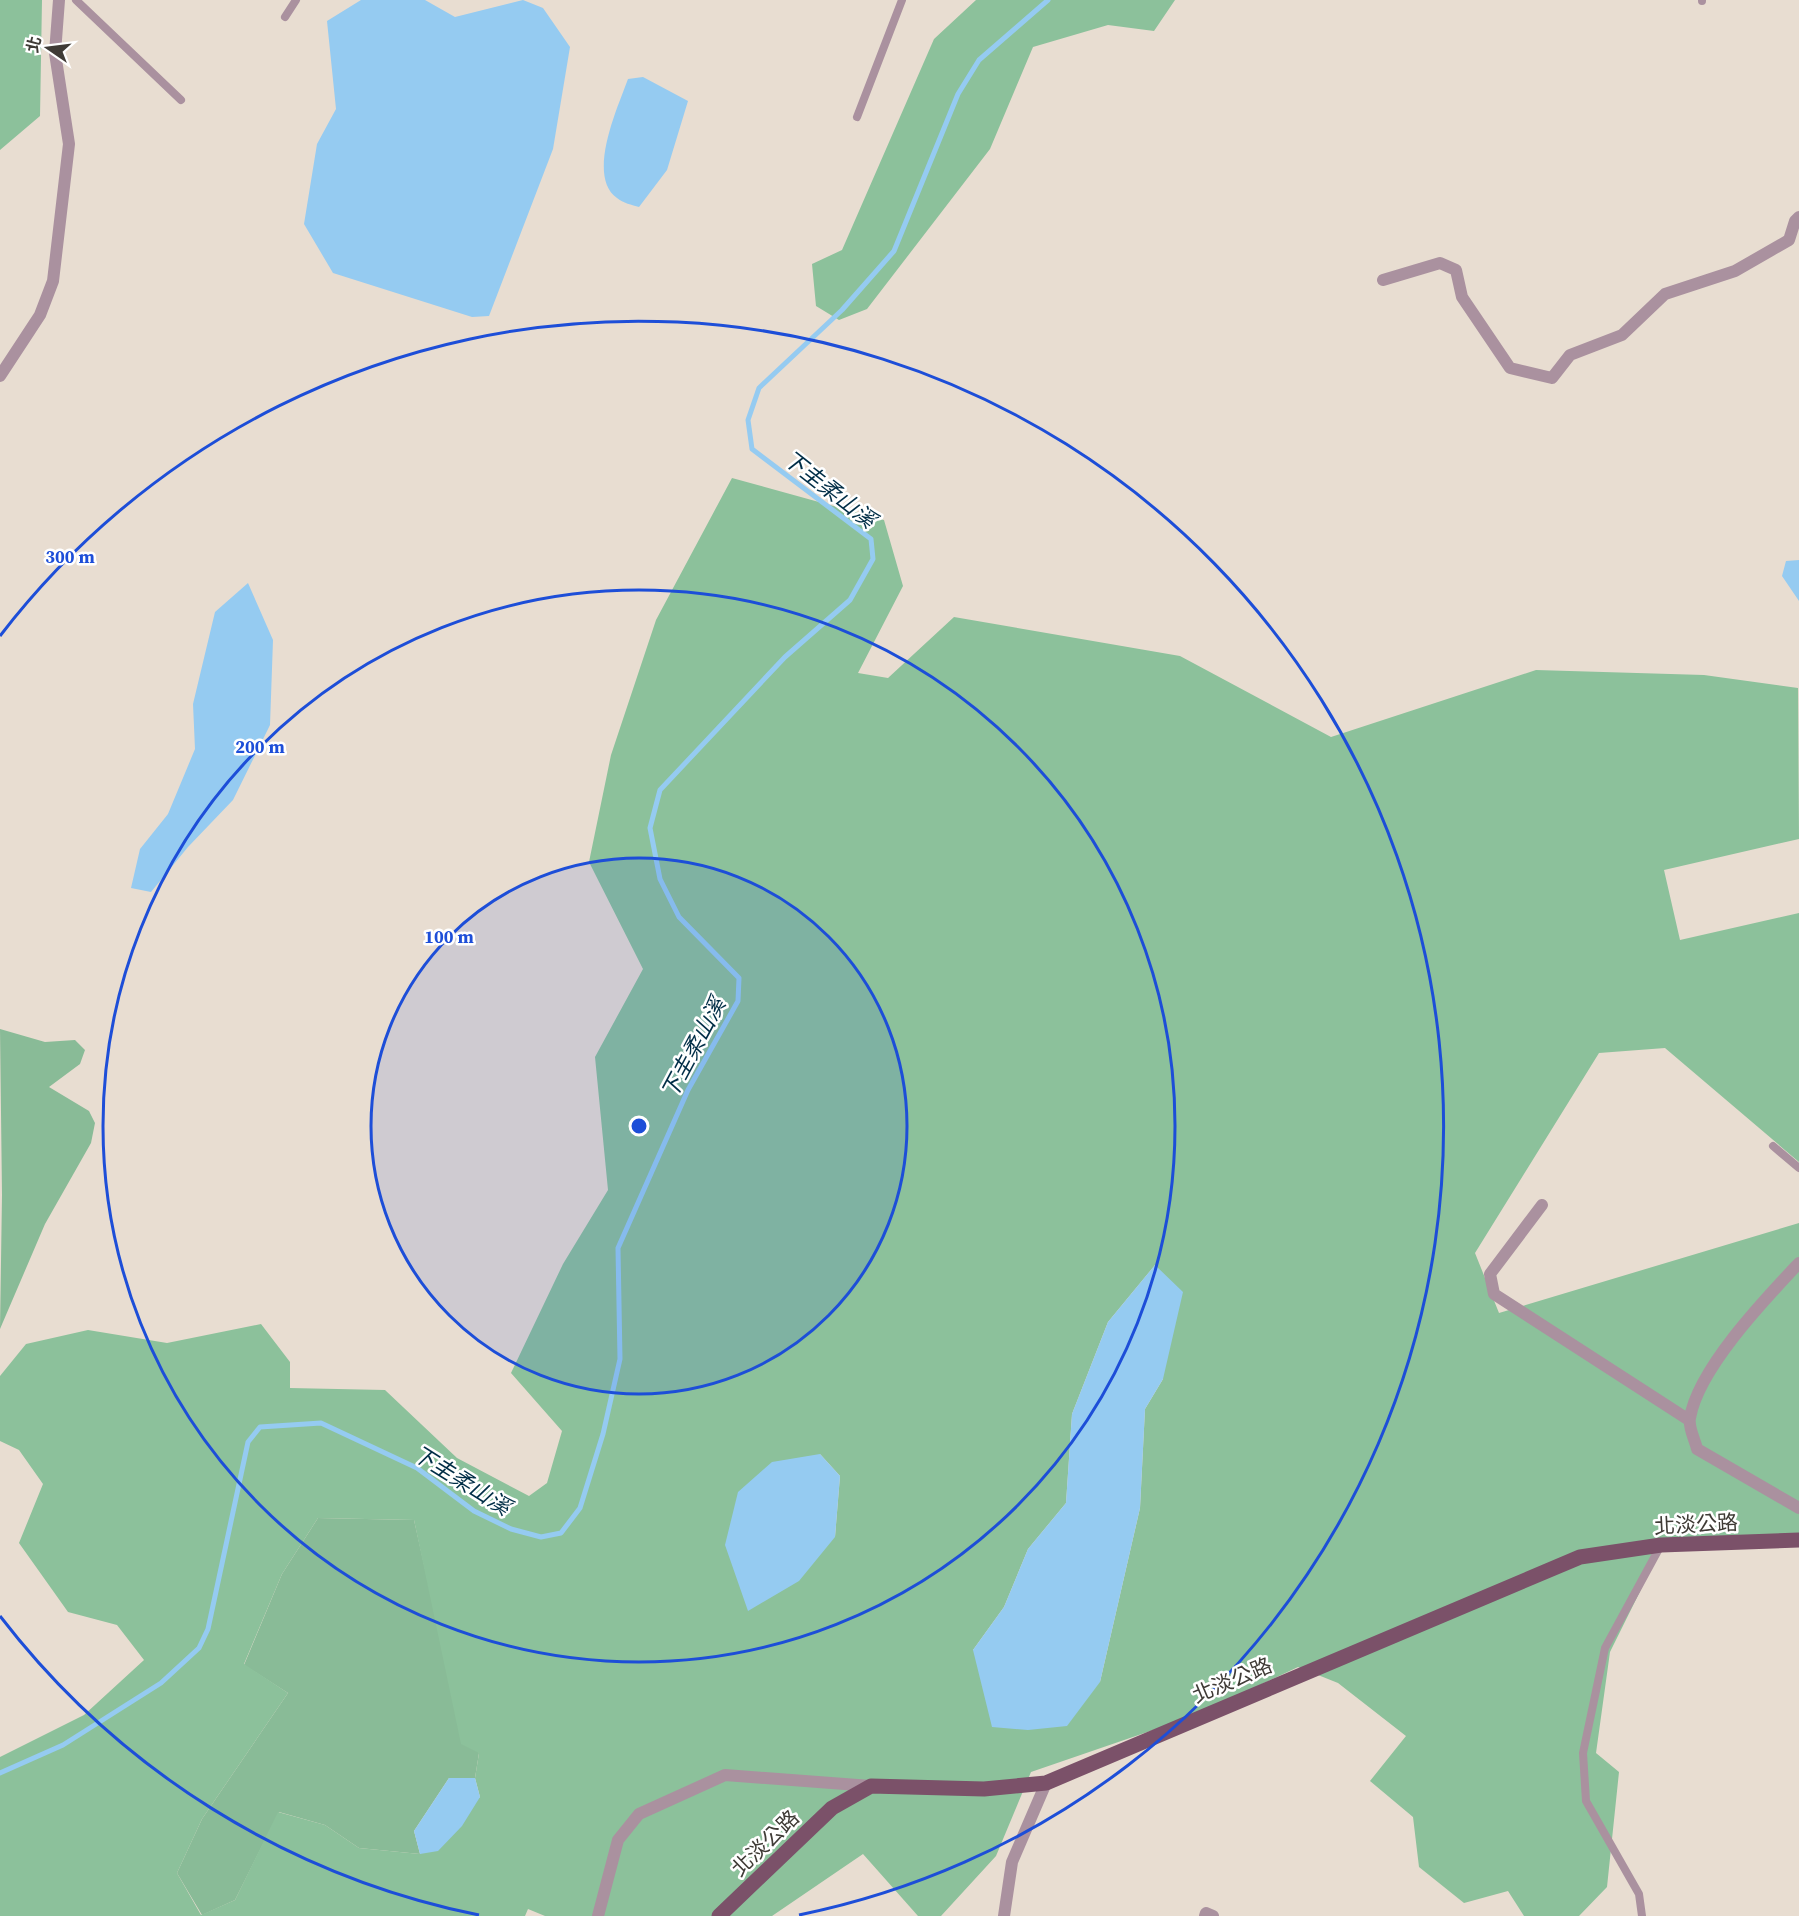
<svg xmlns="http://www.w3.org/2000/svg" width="1799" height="1916" font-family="'Source Serif 4','Noto Sans TC',serif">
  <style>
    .green { fill: #89bb97 }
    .forest { fill: #8cc19b; fill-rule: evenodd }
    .water { fill: #95cbf1 }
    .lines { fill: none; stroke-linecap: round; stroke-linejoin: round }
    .stream { stroke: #95cbf1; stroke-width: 5 }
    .service { stroke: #aa919f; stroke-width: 8 }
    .minor { stroke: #aa919f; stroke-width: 12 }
    .primary { stroke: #7b5169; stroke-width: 15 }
    .ring { fill: none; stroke: #1d4ed8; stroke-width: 3 }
    .labels { text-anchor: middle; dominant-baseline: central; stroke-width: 5; stroke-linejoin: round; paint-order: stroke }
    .street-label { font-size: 21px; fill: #3f3b36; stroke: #fff }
    .water-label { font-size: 22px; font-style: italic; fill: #002d46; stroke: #fff }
    .centre { fill: #1d4ed8; stroke: #fff; stroke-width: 3 }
    .ring-label { font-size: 18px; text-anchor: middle; font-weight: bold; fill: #1d4ed8; stroke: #fff; stroke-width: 5; stroke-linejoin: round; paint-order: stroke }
  </style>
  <rect width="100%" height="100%" fill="#e8ddd1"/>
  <path class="green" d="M0 1029 45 1042 75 1040 85 1050 80 1064 49 1087 89 1111 95 1123 91 1143 45 1224 0 1329 2 1195Z
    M318 1518 414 1520 427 1578 479 1753 475 1778H449L414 1831 420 1854 359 1848 325 1825 279 1812 235 1900 202 1915 177 1873 202 1819 288 1693 244 1665 282 1574Z"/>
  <path class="forest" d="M0 0H42L40 116 0 150Z
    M976 0H1175L1154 31 1108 25 1033 47 990 149 867 309 839 320 816 306 812 264 842 250 934 39Z
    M732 478 884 520 903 586 858 673 888 678 954 617 1180 656 1331 737 1536 670 1704 675 1798 688 1799 839 1664 870 1680 940 1799 913V1162L1665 1048 1599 1053 1475 1253 1499 1313 1799 1223V1546L1660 1551 1610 1652 1596 1753 1619 1772 1607 1887 1579 1916H1524L1508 1891 1464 1903 1419 1867 1413 1817 1370 1781 1406 1736 1338 1683 1298 1667 1194 1716 1031 1772 996 1856 941 1916H918L863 1854 772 1916H545L528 1909 525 1916H0V1757L84 1715 144 1660 117 1625 68 1612 19 1543 43 1484 19 1450 0 1441V1376L26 1344 88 1330 167 1343 261 1324 290 1362V1388L385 1390 457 1458 529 1496 547 1483 562 1431 511 1373 563 1264 608 1190 595 1057 643 969 589 862 611 755 656 620ZM1155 1265 1163 1379 1145 1409 1140 1508 1100 1682 973 1650 1004 1607 1028 1549 1066 1503 1072 1414 1108 1322ZM820 1454 840 1476 835 1537ZM318 1518 414 1520 461 1744 479 1753 475 1778 480 1797 420 1854 359 1848 325 1825 278 1812 235 1900 201 1915 177 1873 202 1819 288 1693 244 1664 282 1574Z"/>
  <path class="water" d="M361 0H425L455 17 523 0 543 8 570 47 553 149 489 316 472 317 333 273 304 224 317 144 336 109 327 21Z
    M643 77 688 101 667 170 639 207C632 205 623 203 617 198 586 176 618 107 628 79Z
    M1799 560V601L1782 576 1786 561Z
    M248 583 273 640 270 725 233 800 188 847 151 892 131 888 140 849 168 814 195 749 193 704 215 612Z
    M1155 1265 1183 1292 1163 1379 1145 1409 1140 1508 1100 1682 1067 1726 1028 1730 992 1727 973 1650 1004 1607 1028 1549 1066 1503 1072 1414 1108 1322Z
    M820 1454 840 1476 835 1537 799 1581 748 1611 725 1545 738 1492 772 1462Z
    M449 1778H475L480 1797 462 1826 438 1851 420 1854 414 1831Z"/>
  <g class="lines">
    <path class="stream" d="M0 1773 63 1745 161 1683 199 1648 208 1629 248 1442 260 1427 321 1423 417 1468 474 1511 511 1529 541 1537 561 1533 580 1508 603 1434 620 1359 618 1248 688 1090 738 1001 739 978 679 917 660 879 650 828 660 790 785 657 850 600 873 559 871 539 752 449 748 420 759 388 842 310 894 251 958 94 979 60 1048 0"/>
    <path class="service" d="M76 0 181 100
      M1702 1V0
      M285 17 296 0
      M857 117 902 0
      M1773 1146 1799 1168
      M1642 1916 1639 1894 1586 1801 1583 1753 1605 1648 1661 1545"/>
    <path class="minor" d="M1383 280 1440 263 1456 270 1462 297 1510 368 1552 378 1570 355 1622 335 1665 294 1735 271 1789 240 1795 221 1799 217
      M0 376 40 315 53 281 69 144 55 53 59 0
      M1542 1205 1490 1274 1494 1294 1689 1420
      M1799 1263C1765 1299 1698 1369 1690 1418 1688 1427 1695 1440 1697 1449L1799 1508
      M598 1916 618 1840 639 1814 725 1775 871 1786
      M1004 1916 1012 1862 1046 1783
      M1205 1916 1206 1913 1213 1916"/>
    <path class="primary" d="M719 1916 832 1808 871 1786 984 1789 1046 1783 1580 1557 1661 1545 1799 1540"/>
  </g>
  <circle cx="639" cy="1126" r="268" fill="#1d4ed8" fill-opacity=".12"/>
  <g class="ring">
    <circle cx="639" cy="1126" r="268"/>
    <circle cx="639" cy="1126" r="536"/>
    <path d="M479 1915A805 805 0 0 1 0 1616M0 636A805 805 0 1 1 799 1915"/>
  </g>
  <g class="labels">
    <g class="street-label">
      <text transform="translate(1696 1524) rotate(-3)">北淡公路</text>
      <text transform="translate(1232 1680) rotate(-23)">北淡公路</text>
      <text transform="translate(765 1843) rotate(-44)">北淡公路</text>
    </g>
    <g class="water-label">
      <text transform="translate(830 489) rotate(38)">下圭柔山溪</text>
      <text transform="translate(693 1048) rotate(-62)">下圭柔山溪</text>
      <text transform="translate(462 1480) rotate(32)">下圭柔山溪</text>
    </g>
  </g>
  <circle cx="639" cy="1126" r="9" class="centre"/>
  <g class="ring-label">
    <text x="70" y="563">300 m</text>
    <text x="260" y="753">200 m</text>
    <text x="449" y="943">100 m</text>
  </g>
  <g transform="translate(48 48) rotate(284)" stroke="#ffffff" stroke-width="4.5" paint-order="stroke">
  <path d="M0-4.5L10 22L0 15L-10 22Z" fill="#3f3b36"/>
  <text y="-9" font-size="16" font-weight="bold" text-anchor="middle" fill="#3f3b36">北</text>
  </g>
</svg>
